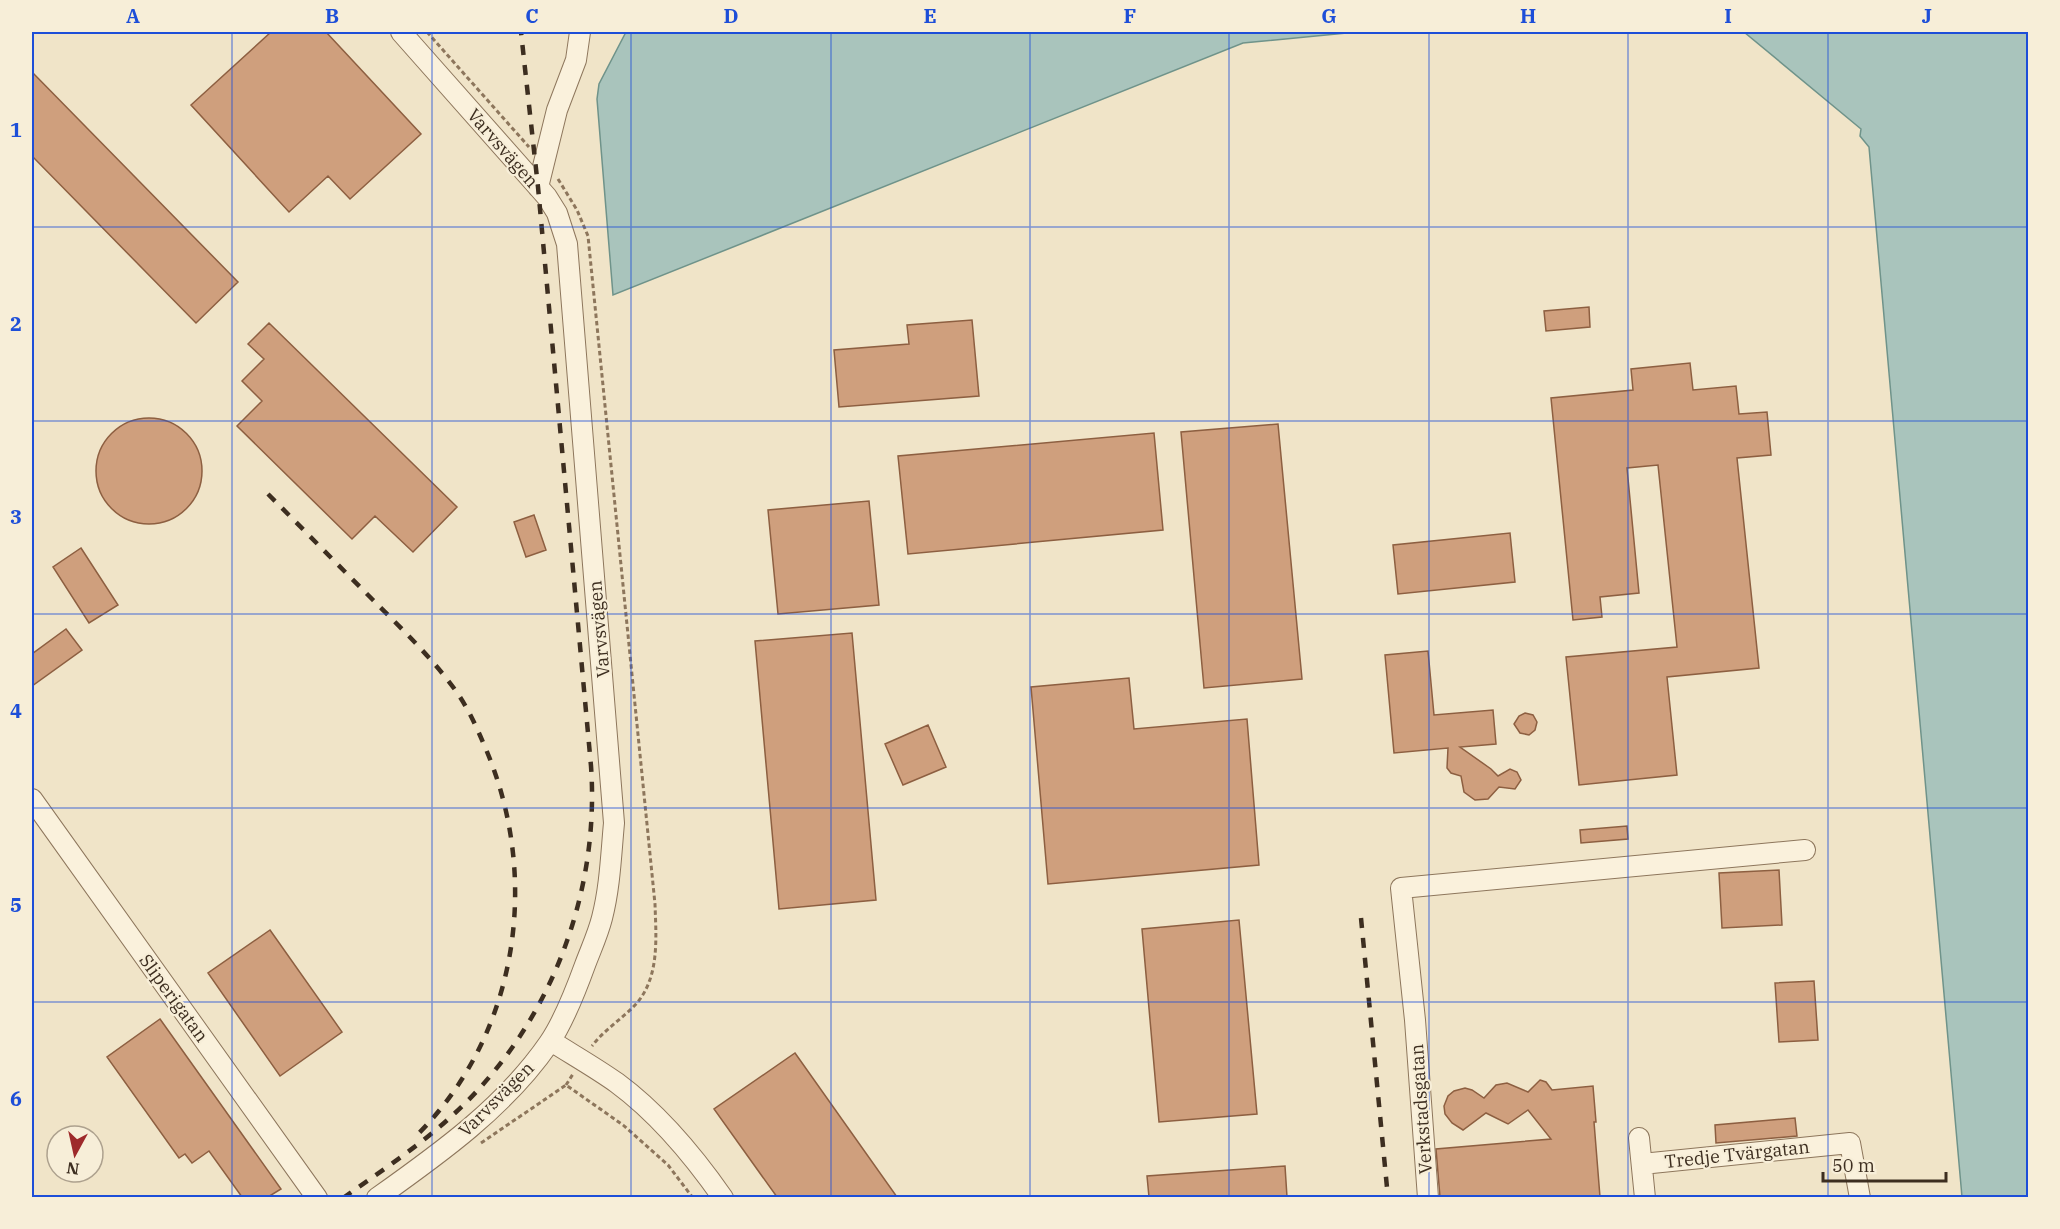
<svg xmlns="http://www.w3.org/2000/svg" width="2060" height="1229" font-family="'IBM Plex Serif',serif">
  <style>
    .water { fill: #a9c4bc; stroke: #6f938a; stroke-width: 1.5 }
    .building { fill: #cf9f7d; stroke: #8d5f41; stroke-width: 1.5 }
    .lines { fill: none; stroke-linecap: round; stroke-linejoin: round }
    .minor-casing { stroke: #8d765c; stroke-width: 22 }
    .path { stroke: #8d765c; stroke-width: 3; stroke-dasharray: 4.5 3; stroke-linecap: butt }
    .minor { stroke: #faf1dc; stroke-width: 20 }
    .rail { stroke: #3d2e20; stroke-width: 4.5; stroke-dasharray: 10 10; stroke-linecap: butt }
    .grid { fill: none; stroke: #1d4ed8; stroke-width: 1.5; stroke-opacity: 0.55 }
    .labels { text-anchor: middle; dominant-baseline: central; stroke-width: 4.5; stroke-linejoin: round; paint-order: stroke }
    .street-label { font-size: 18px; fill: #3d2e20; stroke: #f7eed8 }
    .neatline { fill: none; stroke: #1d4ed8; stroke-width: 2 }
    .grid-label { font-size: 20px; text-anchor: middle; font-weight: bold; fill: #1d4ed8 }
  </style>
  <rect width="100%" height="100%" fill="#f0e4c8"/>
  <path class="water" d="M626 32H1357L1243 43 613 295 597 99 599 84Z
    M1744 32H2028V1197H1962L1869 147 1860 136 1861 129Z"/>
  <path class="building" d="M271 32H326L421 134 350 199 328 176 289 212 191 105Z
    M32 72 238 282 196 323 32 156Z
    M1589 307 1590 327 1546 331 1544 311Z
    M972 320 979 396 839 407 834 350 909 344 907 325Z
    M269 323 457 507 413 552 375 516 352 539 237 426 262 401 242 381 264 359 248 344Z
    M1690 363 1693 390 1736 386 1739 414 1767 412 1771 455 1737 458 1759 668 1667 677 1677 775 1579 785 1566 657 1677 647 1658 465 1627 468 1639 593 1600 597 1602 617 1573 620 1551 398 1633 390 1631 369Z
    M96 471a53 53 0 1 1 106 0a53 53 0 1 1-106 0Z
    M1278 424 1302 679 1204 688 1181 432Z
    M1154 433 1163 530 908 554 898 456Z
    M869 501 879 605 778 614 768 510Z
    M534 515 546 550 526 557 514 522Z
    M1510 533 1515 582 1398 594 1393 545Z
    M81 548 118 605 89 623 53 567Z
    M66 629 82 650 32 686V654Z
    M852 633 876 900 779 909 755 641Z
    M1428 651 1434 715 1493 710 1496 744 1460 747 1491 769 1498 776 1510 769 1517 772 1521 780 1515 789 1499 787 1488 799 1475 800 1464 792 1461 776 1451 773 1447 768 1448 748 1394 753 1385 655Z
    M1129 678 1134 729 1247 719 1259 865 1048 884 1031 687Z
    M1525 713 1533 715 1537 722 1535 730 1529 735 1520 733 1514 724 1519 716Z
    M928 725 946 767 903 785 885 744Z
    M1627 826 1628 839 1581 843 1580 830Z
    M1779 870 1782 925 1722 928 1719 873Z
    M1239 920 1257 1114 1159 1122 1142 929Z
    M270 930 342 1032 280 1076 208 973Z
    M1814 981 1818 1040 1779 1042 1775 983Z
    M160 1019 281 1189 268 1197H242L209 1151 192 1163 185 1154 179 1158 107 1057Z
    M795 1053 897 1197H777L714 1109Z
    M1540 1080 1546 1082 1552 1090 1593 1086 1596 1122H1594L1600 1197H1440L1436 1149 1551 1139 1528 1110 1508 1124 1486 1113 1463 1130 1452 1123 1445 1114 1444 1106 1448 1096 1454 1091 1465 1088 1472 1090 1484 1098 1496 1085 1507 1083 1528 1092Z
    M1795 1118 1797 1136 1716 1143 1715 1125Z
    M1285 1166 1287 1197H1149L1147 1176Z"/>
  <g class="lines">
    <defs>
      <path id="minor" d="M538 187 557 110 576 60 580 32
        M32 799 317 1198
        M551 1041C573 1055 596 1068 617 1083 659 1114 693 1155 723 1198
        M1639 1138 1645 1198
        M1642 1164 1850 1143 1860 1198
        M377 1198C439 1154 505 1107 549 1043 562 1024 577 987 585 965 591 949 598 934 602 918 610 887 611 855 614 823L567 244 557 213 547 197 401 32
        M1428 1198 1415 1020 1401 888 1805 850"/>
    </defs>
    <use href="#minor" class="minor-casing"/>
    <path class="path" d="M427 32 529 147
      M558 179 577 210 588 236 655 904C656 937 660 977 636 1004 622 1019 604 1030 592 1046
      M566 1085 573 1074
      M481 1143 566 1085 623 1125 668 1165 693 1198"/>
    <use href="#minor" class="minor"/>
    <path class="rail" d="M268 494C303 529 338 565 373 600 402 629 432 658 456 691 468 708 477 728 485 747 542 879 518 1037 414 1138
      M1361 918 1388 1198
      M343 1198C381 1171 421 1145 455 1113 550 1025 600 894 591 766L538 187 521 32"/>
  </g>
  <path class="grid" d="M232 32V1198M432 32V1198M631 32V1198M831 32V1198M1030 32V1198M1229 32V1198M1429 32V1198M1628 32V1198M1828 32V1198M32 227H2028M32 421H2028M32 614H2028M32 808H2028M32 1002H2028"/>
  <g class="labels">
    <g class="street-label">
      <text transform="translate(503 148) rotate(49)">Varvsvägen</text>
      <text transform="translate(599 629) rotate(-95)">Varvsvägen</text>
      <text transform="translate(174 998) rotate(54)">Sliperigatan</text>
      <text transform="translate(496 1099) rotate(-45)">Varvsvägen</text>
      <text transform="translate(1421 1109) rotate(-94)">Verkstadsgatan</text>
      <text transform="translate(1737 1154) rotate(-6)">Tredje Tvärgatan</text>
    </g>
  </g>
  <rect width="2060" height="1229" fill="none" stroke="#f7eed8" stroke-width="66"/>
  <g transform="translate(75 1154) rotate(188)"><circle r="28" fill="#f7eed8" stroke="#ada18e" stroke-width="1.5"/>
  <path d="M0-4.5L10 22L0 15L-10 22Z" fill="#9e2a2b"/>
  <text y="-9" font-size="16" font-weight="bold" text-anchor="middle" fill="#3d2e20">N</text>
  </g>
  <path d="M1823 1172v9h123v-9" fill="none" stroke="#3d2e20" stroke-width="3"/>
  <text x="1832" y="1172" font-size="18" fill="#3d2e20" stroke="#f7eed8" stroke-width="4.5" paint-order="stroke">50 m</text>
  <rect x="33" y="33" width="1994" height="1163" class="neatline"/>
  <g class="grid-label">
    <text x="133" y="23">A</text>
    <text x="332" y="23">B</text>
    <text x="532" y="23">C</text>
    <text x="731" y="23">D</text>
    <text x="930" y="23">E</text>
    <text x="1130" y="23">F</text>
    <text x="1329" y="23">G</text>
    <text x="1528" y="23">H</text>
    <text x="1728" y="23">I</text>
    <text x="1927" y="23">J</text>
    <text x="16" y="137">1</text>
    <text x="16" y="331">2</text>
    <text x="16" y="524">3</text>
    <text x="16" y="718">4</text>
    <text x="16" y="912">5</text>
    <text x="16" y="1106">6</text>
  </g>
</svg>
